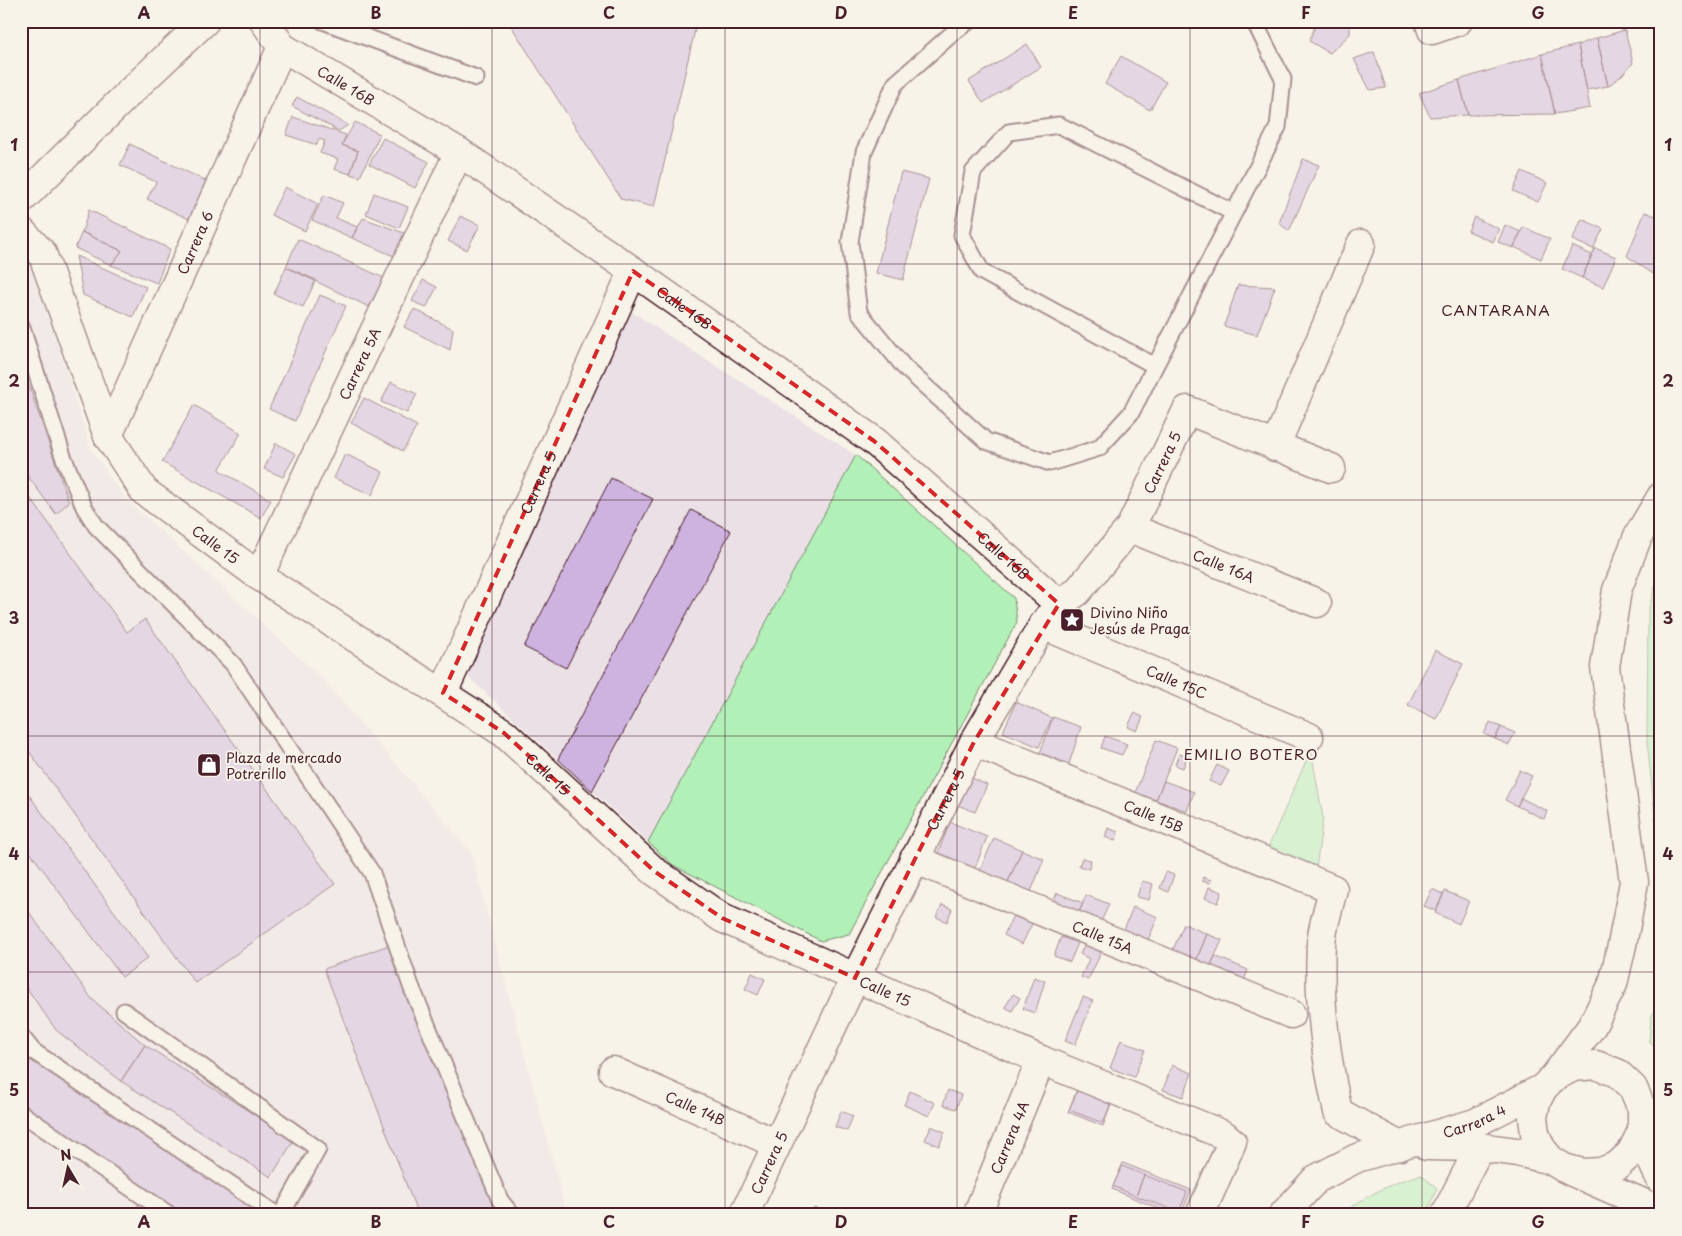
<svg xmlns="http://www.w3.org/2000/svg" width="1682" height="1236" font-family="'Playpen Sans',sans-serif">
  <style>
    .built { fill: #ebe0e6 }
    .green { fill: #b1f0b7; stroke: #7e8871 }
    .building { fill: #ceb3e1; stroke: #4a1f2b }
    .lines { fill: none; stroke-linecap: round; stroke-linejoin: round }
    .service-casing { stroke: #4a1f2b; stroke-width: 19 }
    .minor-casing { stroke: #4a1f2b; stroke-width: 31 }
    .tertiary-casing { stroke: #4a1f2b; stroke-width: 31 }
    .service { stroke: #f7f3e8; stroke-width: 15 }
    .minor { stroke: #f7f3e8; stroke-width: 28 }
    .tertiary { stroke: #f7f3e8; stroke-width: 28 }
    .marked { fill: none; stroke: #d62828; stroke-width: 4; stroke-dasharray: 10 6; stroke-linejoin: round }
    .grid { fill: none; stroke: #4a1f2b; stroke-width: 1; stroke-opacity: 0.55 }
    .labels { text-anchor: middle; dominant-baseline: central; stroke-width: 4; stroke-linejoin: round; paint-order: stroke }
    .street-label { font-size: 14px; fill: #4a1f2b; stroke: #f7f3e8 }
    .poi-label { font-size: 14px; fill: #4a1f2b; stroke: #f7f3e8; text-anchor: start }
    .neighbourhood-label { font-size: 15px; letter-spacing: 1px; fill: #4a1f2b; stroke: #f7f3e8 }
    .neatline { fill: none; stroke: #4a1f2b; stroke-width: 2 }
    .grid-label { font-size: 16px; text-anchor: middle; font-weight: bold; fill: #4a1f2b }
  </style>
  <rect width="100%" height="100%" fill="#f7f3e8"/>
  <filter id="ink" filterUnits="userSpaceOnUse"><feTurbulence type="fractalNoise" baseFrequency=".02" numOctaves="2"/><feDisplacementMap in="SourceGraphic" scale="10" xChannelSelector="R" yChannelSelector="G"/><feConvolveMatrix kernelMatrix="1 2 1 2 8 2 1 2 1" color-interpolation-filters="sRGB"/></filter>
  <g filter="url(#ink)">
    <path class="built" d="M29 249 91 450 125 498 322 678 471 852 567 1215H21V253Z
      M630 311 856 455 648 842 466 675Z"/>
    <path class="green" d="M856 455 1014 598 1017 622 849 934 821 941 673 865 648 842Z
      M1661 567V871L1647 741 1648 611Z
      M1311 750 1323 818 1316 869 1266 852Z
      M1661 989V1051L1649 1041 1651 1018Z
      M1421 1175 1437 1188 1426 1215H1339C1364 1198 1392 1181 1421 1175Z"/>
    <path class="building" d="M450 21H491L479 25 470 26Z
      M508 21H697L654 207 621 199Z
      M1317 21H1350V34L1330 53 1309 41Z
      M1625 30 1633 63 1621 76 1608 86 1597 38Z
      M1597 38 1608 86 1587 90 1578 45Z
      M1027 44 1041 67 983 103 969 81Z
      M1578 45 1590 108 1555 114 1542 54Z
      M1374 52 1386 88 1370 90 1354 59Z
      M1542 54 1555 114 1468 115 1459 80Z
      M1121 56 1166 82 1150 110 1105 84Z
      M1459 80 1468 115 1430 117 1419 93Z
      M297 97 348 125 339 131 292 106Z
      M293 117 346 135 342 145 358 151 350 174 334 169 338 159 320 153 325 141 319 139 317 145 286 135Z
      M355 122 380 134 360 177 350 174 358 151 342 145Z
      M383 138 429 162 415 188 369 164Z
      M130 144 214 185 195 222 147 199 156 182 120 165Z
      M1303 159 1319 165 1289 231 1279 223Z
      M1522 171 1547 183 1538 202 1513 191Z
      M901 172 929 179 903 280 876 273Z
      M285 187 318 204 305 231 271 215Z
      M374 193 408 207 399 228 366 214Z
      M324 195 343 203 336 218 357 227 352 238 312 220Z
      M89 210 170 249 157 283 111 265 122 251 82 232Z
      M1645 212 1661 218V262L1653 274 1627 256Z
      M460 216 480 225 467 250 448 241Z
      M1474 217 1499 229 1493 242 1468 231Z
      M363 218 404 233 394 256 352 238Z
      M1582 219 1603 229 1593 249 1572 240Z
      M1505 225 1521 232 1513 248 1498 242Z
      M1523 227 1550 239 1541 259 1514 247Z
      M82 232 122 251 111 265 75 248Z
      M298 239 384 278 369 307 286 267Z
      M1572 246 1592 255 1582 278 1562 269Z
      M1595 248 1616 257 1603 287 1582 278Z
      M76 256 146 287 133 317 83 295Z
      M286 267 316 280 303 307 274 294Z
      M423 280 437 287 426 308 412 301Z
      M1238 285 1275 287 1257 335 1224 326Z
      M320 295 346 306 295 421 269 409Z
      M414 309 453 329 450 350 404 327Z
      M21 363 69 502 56 514 21 467Z
      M391 382 417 394 407 413 381 402Z
      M364 398 417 426 403 451 351 423Z
      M194 405 241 433 219 470 271 500 261 518 162 462Z
      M276 443 296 454 283 477 264 469Z
      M345 454 383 472 372 495 334 478Z
      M611 478 653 499 566 668 524 647Z
      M21 485 127 632 145 619 335 884 195 983 21 740Z
      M691 510 731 531 592 791 558 759Z
      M1435 650 1463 664 1436 719 1408 705Z
      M1016 702 1052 718 1039 747 1003 732Z
      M1134 713 1143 717 1137 731 1128 727Z
      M1053 717 1081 727 1069 764 1040 753Z
      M1490 722 1501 727 1495 739 1484 734Z
      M1501 727 1515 733 1509 745 1495 739Z
      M1105 736 1127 744 1122 755 1101 748Z
      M1156 740 1177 748 1156 800 1135 793Z
      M1179 754 1187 756 1183 768 1175 765Z
      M1217 765 1229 771 1221 786 1209 781Z
      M1520 770 1532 776 1517 806 1505 800Z
      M967 776 987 785 975 812 955 804Z
      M1164 781 1194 792 1187 811 1156 800Z
      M21 784 148 958 122 977 21 840Z
      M1521 798 1547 811 1544 819 1517 806Z
      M950 822 987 837 975 868 938 853Z
      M1108 828 1118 832 1115 841 1105 837Z
      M994 838 1022 850 1007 884 979 872Z
      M1022 850 1044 859 1030 894 1007 884Z
      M1082 858 1091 860 1089 869 1079 866Z
      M916 870 927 871 911 902 902 897Z
      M1166 872 1174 875 1168 892 1160 888Z
      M1203 877 1211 880 1210 883 1202 881Z
      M1142 881 1153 884 1149 900 1137 897Z
      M1209 887 1222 892 1218 903 1205 898Z
      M1432 889 1443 894 1436 911 1424 906Z
      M1445 891 1469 901 1459 924 1435 913Z
      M1057 893 1083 903 1078 915 1052 904Z
      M1086 895 1109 904 1100 924 1078 915Z
      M21 901 92 999 145 1045 121 1081 56 1030 21 980Z
      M942 905 952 909 947 922 936 917Z
      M1133 907 1158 917 1147 942 1123 932Z
      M1014 913 1033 922 1022 944 1004 935Z
      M1184 924 1207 934 1196 961 1172 952Z
      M1207 934 1222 940 1210 967 1196 961Z
      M1061 937 1078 943 1070 962 1054 956Z
      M1086 941 1103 949 1088 980 1081 977 1089 959 1080 954Z
      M394 943 497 1215H418L324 969Z
      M1215 956 1248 970 1242 986 1210 967Z
      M752 973 765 979 758 995 745 989Z
      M1034 977 1045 981 1035 1013 1023 1009Z
      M1013 994 1020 998 1012 1011 1005 1007Z
      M1083 997 1093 1001 1075 1045 1065 1041Z
      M1121 1040 1145 1050 1134 1077 1110 1068Z
      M145 1045 294 1140 271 1177 121 1081Z
      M22 1051 269 1215H180L21 1109Z
      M1172 1065 1192 1073 1183 1097 1163 1090Z
      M1078 1087 1113 1100 1103 1126 1068 1112Z
      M1079 1087 1112 1100 1103 1123 1069 1110Z
      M948 1090 961 1095 956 1109 943 1105Z
      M910 1091 935 1103 929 1116 904 1105Z
      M841 1111 853 1116 847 1131 835 1127Z
      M931 1126 945 1132 939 1146 925 1140Z
      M1123 1163 1191 1190 1181 1215H1174L1112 1189Z
      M1122 1166 1144 1175 1136 1196 1113 1186Z
      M1144 1175 1187 1192 1179 1212 1136 1196Z
      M139 1203 158 1215H132Z
      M814 1208 831 1215H810Z"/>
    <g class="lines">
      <defs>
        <path id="service" d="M323 21 476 78
          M969 21 954 32 895 84 864 152 850 242 859 312 904 367 986 441 1050 463 1099 448 1131 413 1278 127 1283 79 1254 21
          M21 325 63 456 84 507 96 526 233 664 372 873 411 986 500 1200 512 1215
          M1155 366 982 272 962 235 973 172 1009 132 1059 125 1234 213
          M124 1011 318 1149 281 1215
          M21 1036 33 1051 277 1215
          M21 1113 170 1215"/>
        <g id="minor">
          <path id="s1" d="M264 21 282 47 459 152 633 271 874 441 1059 604"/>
          <path d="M1429 21 1432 30 1458 21"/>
          <path d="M21 200 132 90 205 21"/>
          <path id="s2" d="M21 231 42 253 108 436 144 491 259 576 504 733 654 871 722 918 1041 1060 1224 1135 1232 1142 1200 1215"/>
          <path id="s3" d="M108 436 282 47"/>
          <path d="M1275 447 1361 244"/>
          <path id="s4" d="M1130 528 1317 603"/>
          <path id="s5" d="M259 576 459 152"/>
          <path id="s6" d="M1043 625 1309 737"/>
          <path id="s7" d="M443 693 633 271"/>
          <path id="s8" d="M974 742 1333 889C1329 907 1322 927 1321 945 1318 1001 1326 1058 1338 1112L1400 1146"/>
          <path id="s9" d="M914 859 1291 1014"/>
          <path id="s10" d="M613 1071 777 1144"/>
          <path d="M1640 1136 1661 1180"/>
          <path d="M1570 1171 1661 1211"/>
          <path id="s11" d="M744 1215 855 978 974 742 1043 625 1059 604 1077 592 1130 528 1187 410 1331 468"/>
          <path id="s12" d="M977 1215 1041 1060"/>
          <path d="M1445 1215 1480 1147"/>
        </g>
        <g id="tertiary">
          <path d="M1554 1077 1573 1067 1596 1065 1617 1073 1633 1088 1642 1109V1131L1631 1153 1618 1165 1601 1172 1582 1173 1564 1168 1551 1160 1541 1148 1535 1133 1533 1118 1536 1102 1543 1088 1554 1077 1592 1026 1613 984 1622 945 1634 882 1605 667 1617 590 1638 536 1661 497"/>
          <path d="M1427 1146 1480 1147 1517 1152 1551 1160"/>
          <path id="s13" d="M1283 1215 1316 1179 1357 1158 1475 1123 1543 1088"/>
        </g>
      </defs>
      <use href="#service" class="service-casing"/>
      <use href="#minor" class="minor-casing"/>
      <use href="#tertiary" class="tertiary-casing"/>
      <use href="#service" class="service"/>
      <use href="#minor" class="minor"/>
      <use href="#tertiary" class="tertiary"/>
    </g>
  </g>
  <path d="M0 0H1682V1236H0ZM633 271 874 441 1059 604 974 742 855 978 722 918 654 871 504 733 443 693Z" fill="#f7f3e8" fill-opacity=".55" fill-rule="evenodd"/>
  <path class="marked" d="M633 271 874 441 1059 604 974 742 855 978 722 918 654 871 504 733 443 693Z"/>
  <path class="grid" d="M260 21V1215M492 21V1215M725 21V1215M957 21V1215M1190 21V1215M1422 21V1215M21 264H1661M21 500H1661M21 736H1661M21 972H1661"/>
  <defs>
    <symbol id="sight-square" viewBox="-11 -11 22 22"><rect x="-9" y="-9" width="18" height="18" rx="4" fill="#4a1f2b" stroke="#f7f3e8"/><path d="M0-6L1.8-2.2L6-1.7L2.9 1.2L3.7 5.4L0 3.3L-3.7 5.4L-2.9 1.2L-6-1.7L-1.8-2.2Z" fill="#fff"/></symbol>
    <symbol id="shop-square" viewBox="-11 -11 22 22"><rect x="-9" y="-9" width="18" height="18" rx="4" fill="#4a1f2b" stroke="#f7f3e8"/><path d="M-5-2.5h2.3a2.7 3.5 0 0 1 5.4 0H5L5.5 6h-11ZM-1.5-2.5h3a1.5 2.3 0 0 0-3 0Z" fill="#fff"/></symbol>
  </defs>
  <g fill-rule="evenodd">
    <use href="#sight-square" x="1058" y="606" width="28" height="28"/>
    <use href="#shop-square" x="195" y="751" width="28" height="28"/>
  </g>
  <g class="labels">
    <g class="street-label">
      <text stroke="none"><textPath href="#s1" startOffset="106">Calle 16B</textPath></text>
      <text stroke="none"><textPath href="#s3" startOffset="212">Carrera 6</textPath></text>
      <text stroke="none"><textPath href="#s1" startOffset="511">Calle 16B</textPath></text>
      <text stroke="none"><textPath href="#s5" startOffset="235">Carrera 5A</textPath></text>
      <text stroke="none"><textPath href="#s11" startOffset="866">Carrera 5</textPath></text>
      <text stroke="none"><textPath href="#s7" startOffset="231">Carrera 5</textPath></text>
      <text stroke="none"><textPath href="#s2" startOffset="380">Calle 15</textPath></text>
      <text stroke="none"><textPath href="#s1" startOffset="916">Calle 16B</textPath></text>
      <text stroke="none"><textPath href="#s4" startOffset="101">Calle 16A</textPath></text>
      <text stroke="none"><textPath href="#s6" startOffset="145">Calle 15C</textPath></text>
      <text stroke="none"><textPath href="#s2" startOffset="785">Calle 15</textPath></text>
      <text stroke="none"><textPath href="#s11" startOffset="462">Carrera 5</textPath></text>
      <text stroke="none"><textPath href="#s8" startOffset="194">Calle 15B</textPath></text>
      <text stroke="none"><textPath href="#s9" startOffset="204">Calle 15A</textPath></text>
      <text stroke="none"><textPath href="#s2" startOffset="1190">Calle 15</textPath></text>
      <text stroke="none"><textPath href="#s10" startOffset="90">Calle 14B</textPath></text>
      <text stroke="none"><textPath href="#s13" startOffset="218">Carrera 4</textPath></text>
      <text stroke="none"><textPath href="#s12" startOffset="84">Carrera 4A</textPath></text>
      <text stroke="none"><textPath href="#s11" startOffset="58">Carrera 5</textPath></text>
    </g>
    <g class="poi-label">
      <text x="1090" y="612">Divino Niño<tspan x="1090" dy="16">Jesús de Praga</tspan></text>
      <text x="226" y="757">Plaza de mercado<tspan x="226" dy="16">Potrerillo</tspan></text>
    </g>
    <g class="neighbourhood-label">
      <text x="1496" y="309">CANTARANA</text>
      <text x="1251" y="753">EMILIO BOTERO</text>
    </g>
  </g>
  <rect width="1682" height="1236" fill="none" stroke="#f7f3e8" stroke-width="55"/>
  <g transform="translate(68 1168) rotate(351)" stroke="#f7f3e8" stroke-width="4" paint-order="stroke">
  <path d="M0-4L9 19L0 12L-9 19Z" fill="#4a1f2b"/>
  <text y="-8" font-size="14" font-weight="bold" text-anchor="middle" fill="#4a1f2b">N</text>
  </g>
  <rect x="28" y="28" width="1626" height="1180" class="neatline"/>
  <g class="grid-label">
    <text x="144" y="19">A</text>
    <text x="376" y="19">B</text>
    <text x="609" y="19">C</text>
    <text x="841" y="19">D</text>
    <text x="1073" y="19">E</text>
    <text x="1306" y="19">F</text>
    <text x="1538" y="19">G</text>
    <text x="14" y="151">1</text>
    <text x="1668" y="151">1</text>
    <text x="14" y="387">2</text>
    <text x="1668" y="387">2</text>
    <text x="14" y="624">3</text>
    <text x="1668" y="624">3</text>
    <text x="14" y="860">4</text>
    <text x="1668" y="860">4</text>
    <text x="14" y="1096">5</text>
    <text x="1668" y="1096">5</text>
    <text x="144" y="1228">A</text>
    <text x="376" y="1228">B</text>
    <text x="609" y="1228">C</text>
    <text x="841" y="1228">D</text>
    <text x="1073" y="1228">E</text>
    <text x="1306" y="1228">F</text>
    <text x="1538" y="1228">G</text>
  </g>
</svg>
